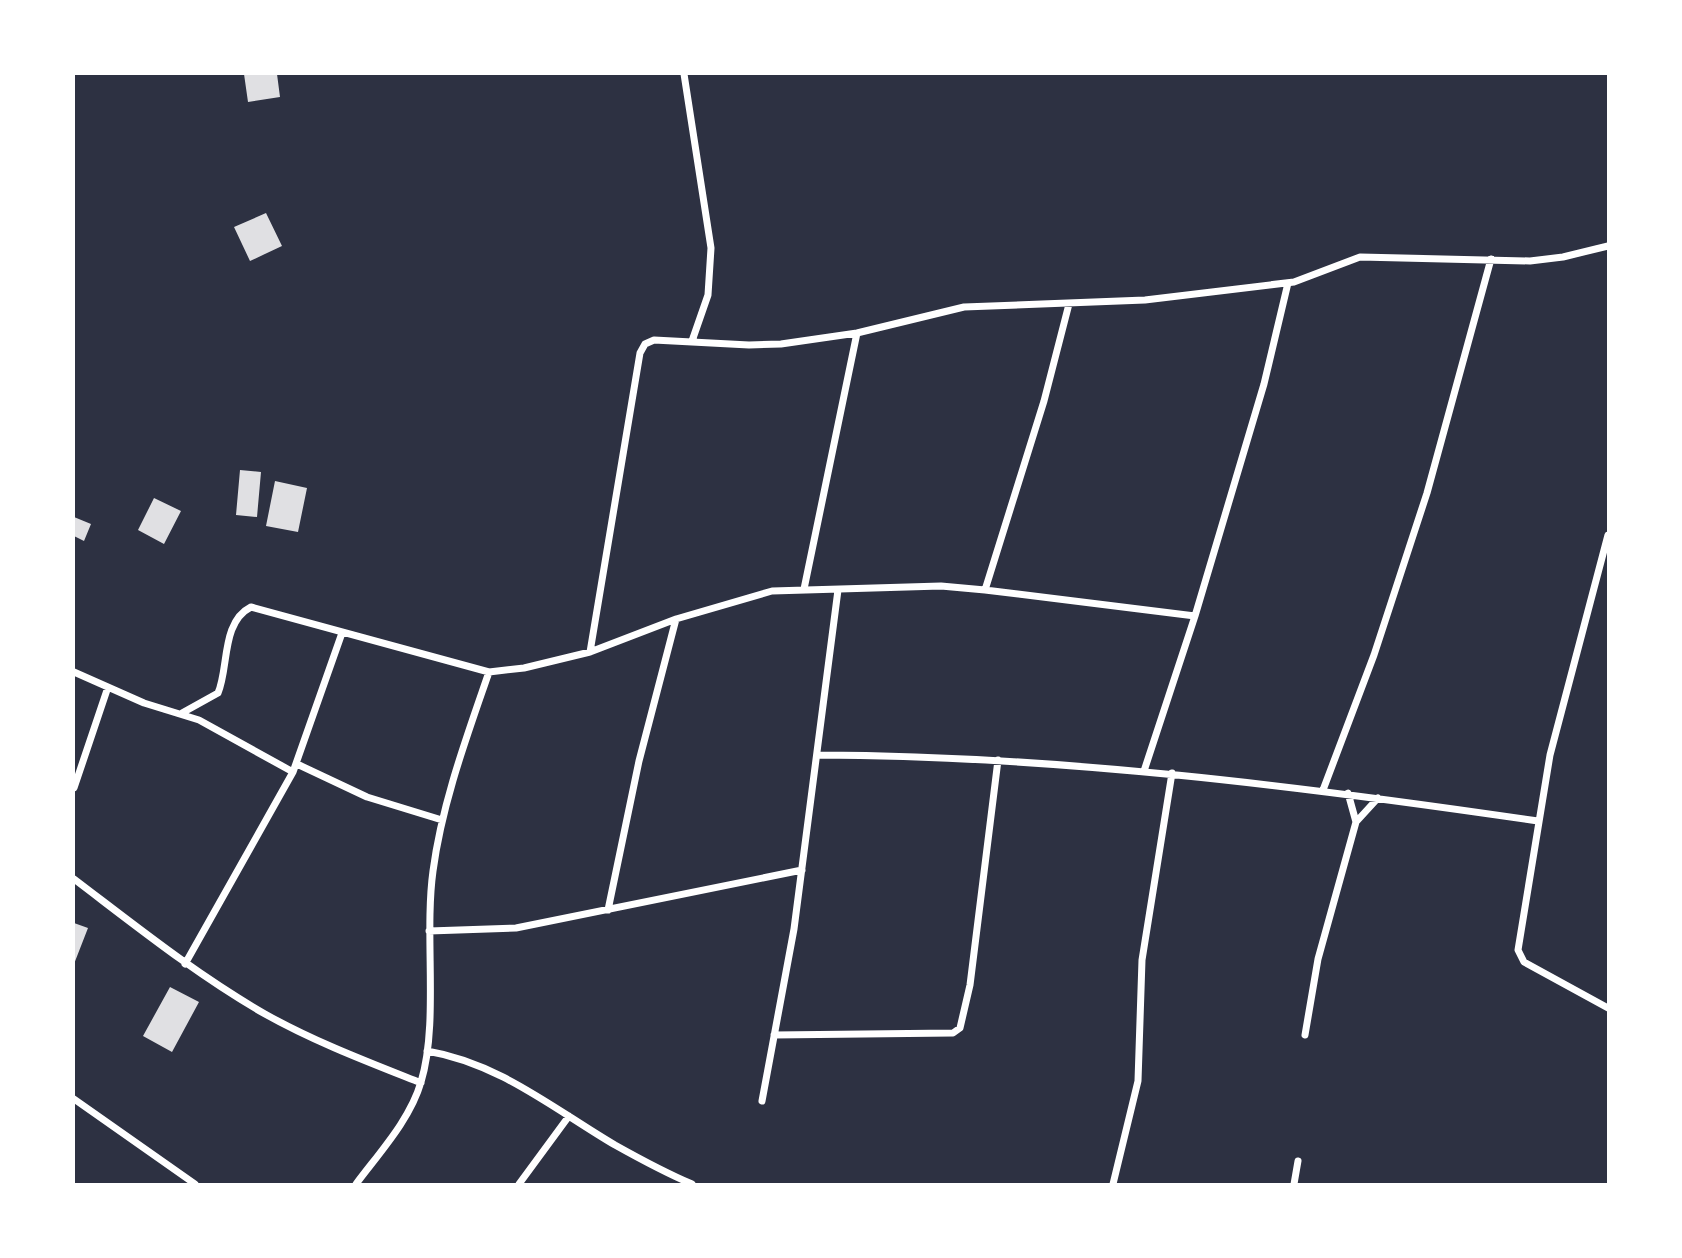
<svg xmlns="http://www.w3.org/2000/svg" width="1682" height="1258" font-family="Karla,sans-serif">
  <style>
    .building { fill: #e0e0e3 }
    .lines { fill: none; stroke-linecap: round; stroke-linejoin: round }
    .minor { stroke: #fff; stroke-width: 7 }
  </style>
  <rect width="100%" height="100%" fill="#2d3142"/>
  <path class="building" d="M244 74H277L280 97 248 102Z
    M266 213 282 246 250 261 234 227Z
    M240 470 261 472 257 517 236 515Z
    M275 481 307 488 298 532 266 526Z
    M154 498 181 511 164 544 138 530Z
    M74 517 91 524 84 541 74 536Z
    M74 923 88 928 74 964Z
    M170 987 199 1002 172 1052 143 1036Z"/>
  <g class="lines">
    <path class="minor" d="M684 74 711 248 708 295 692 341
      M1608 535 1550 755 1518 950 1524 962 1608 1008
      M804 589 857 333
      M985 590 1195 616 1264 384 1288 283
      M590 652 640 353 645 344 654 340 749 345 781 344 857 333 964 307 1145 300 1294 282 1360 257 1530 261 1563 257 1608 246
      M74 672 144 703 199 720 293 772
      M182 713 218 693C229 668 221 622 251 607L489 672 524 668 590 652 676 619 772 591 941 586 985 590 1044 401 1069 304
      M818 755C1060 756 1299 786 1538 821
      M297 764 367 797 442 820
      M1144 771 1195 616
      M74 788 108 687
      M1323 790 1374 655 1427 493 1491 259
      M1348 793 1356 822
      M74 879C136 926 197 975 265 1014 315 1042 368 1062 421 1083
      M608 910 639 761 676 619
      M429 931 516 928 802 870
      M185 964 293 772 342 633
      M774 1035 953 1033 960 1028 970 985 998 760
      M1305 1035 1318 959 1356 822 1378 798
      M427 1051C499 1063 554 1109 615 1145 640 1159 666 1173 692 1184
      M74 1099 195 1184
      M762 1101 794 929 838 590
      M356 1184C379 1153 410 1120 421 1082 439 1023 424 936 433 871 442 803 467 736 489 672
      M519 1184 569 1116
      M1113 1184 1138 1081 1142 960 1172 773
      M1294 1184 1298 1161"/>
  </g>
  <rect width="1682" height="1258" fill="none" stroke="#ffffff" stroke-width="150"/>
</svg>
